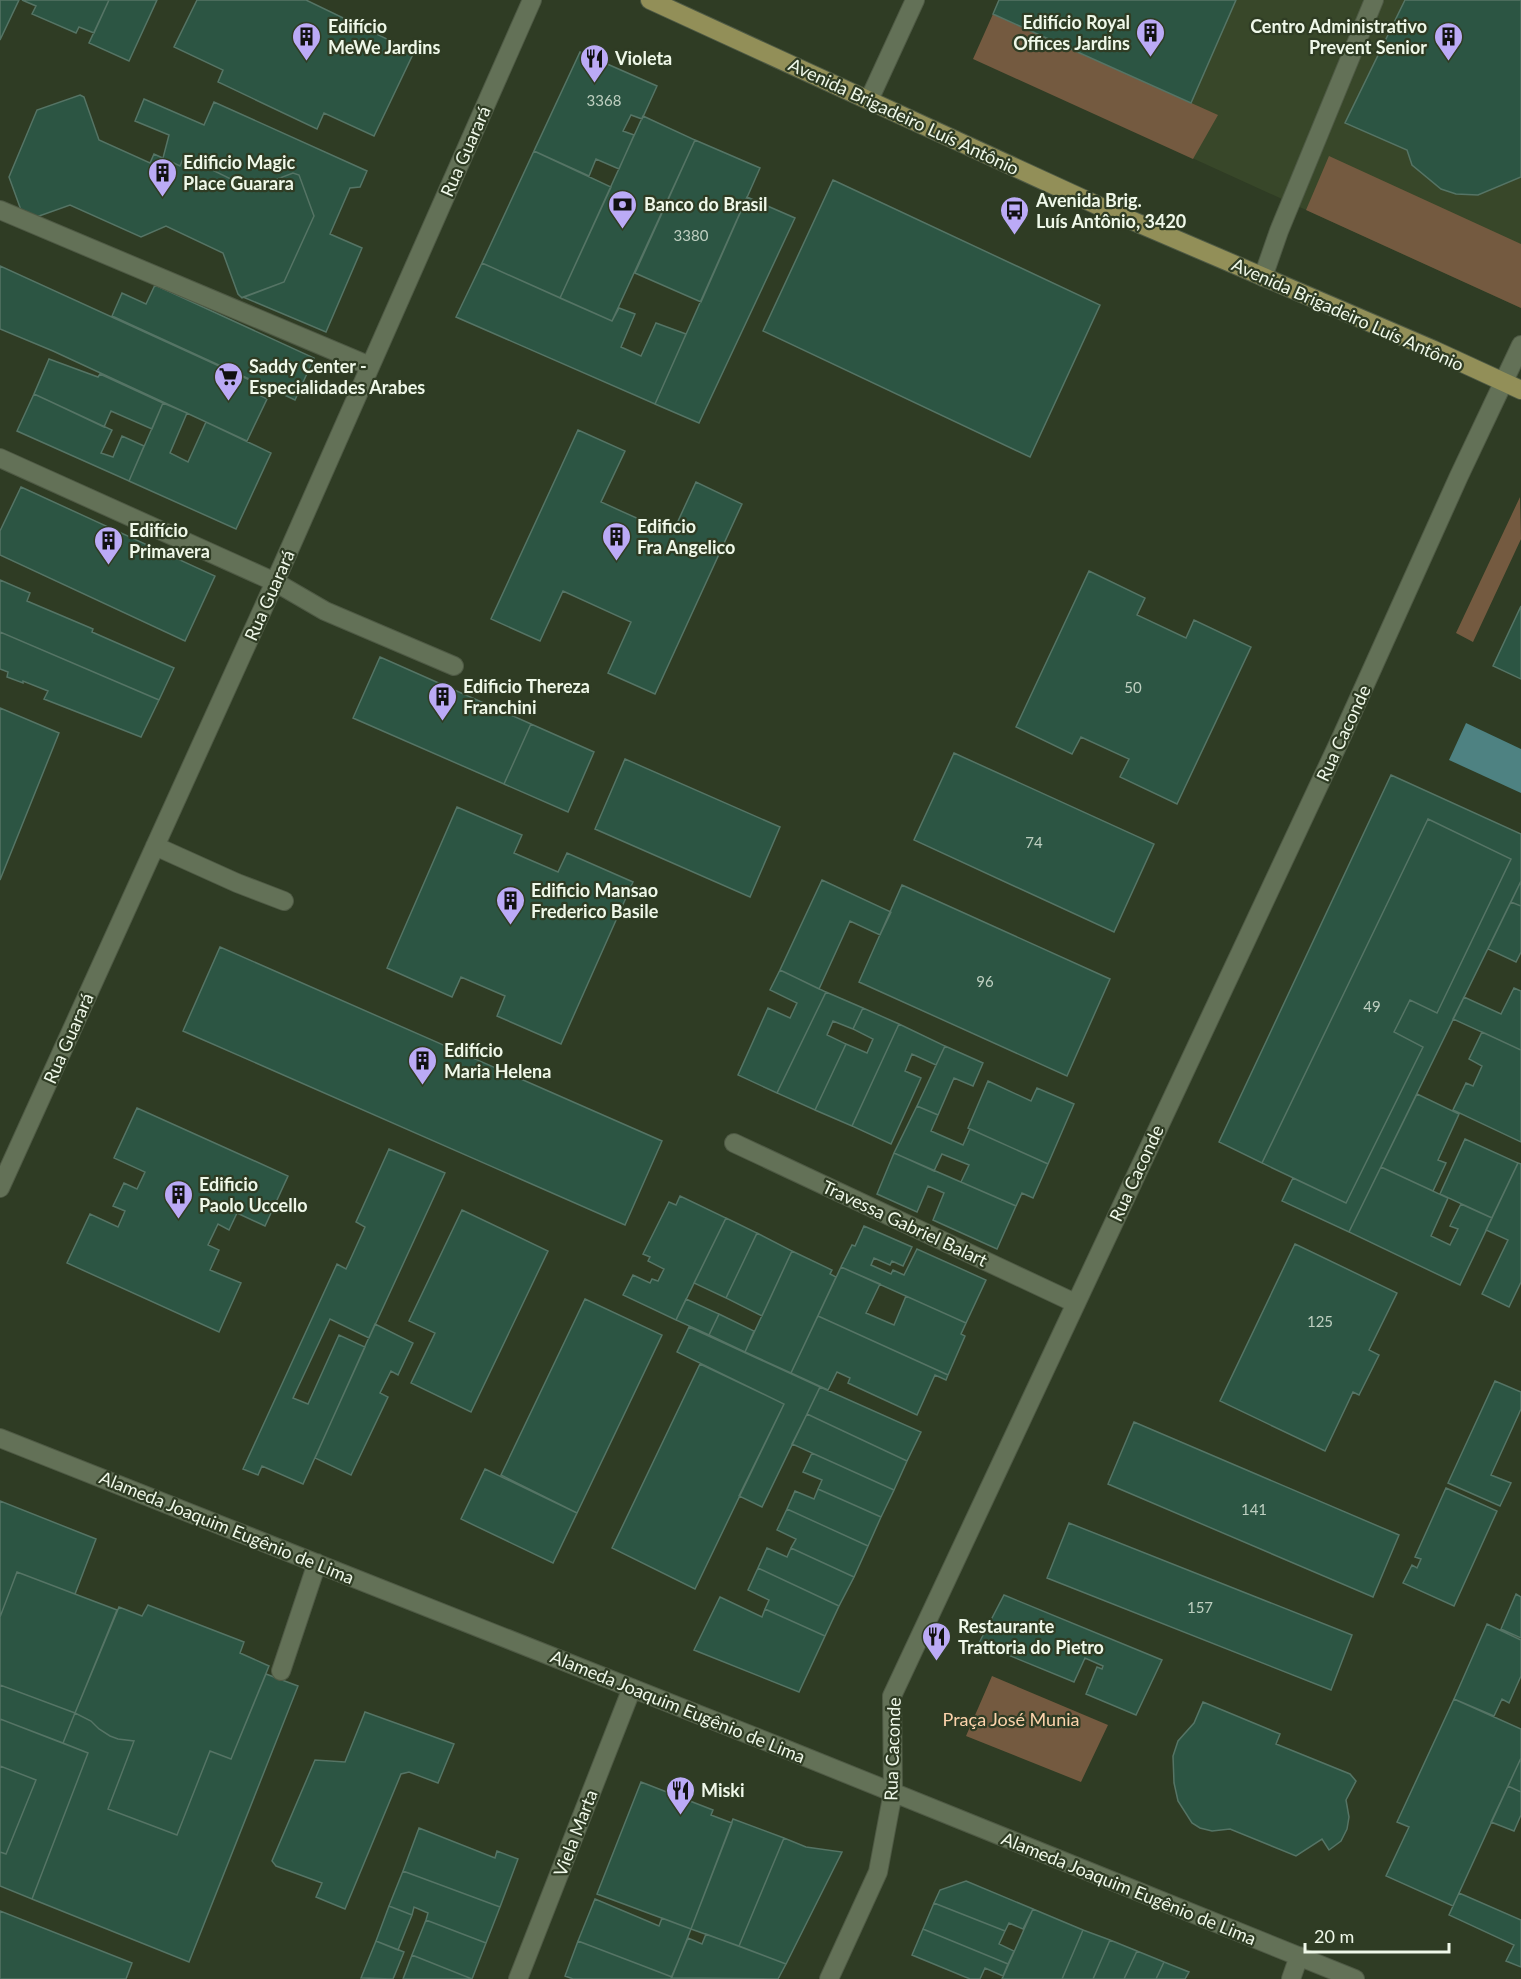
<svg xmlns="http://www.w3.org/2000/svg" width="1521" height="1979" font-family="Lato,sans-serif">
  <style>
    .built { fill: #384729 }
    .green { fill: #745a40 }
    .water { fill: #4e8282 }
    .building { fill: #2c5543; stroke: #557465; stroke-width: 1.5 }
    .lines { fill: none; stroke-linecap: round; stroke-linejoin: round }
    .minor-casing { stroke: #4f5a45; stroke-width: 20 }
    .major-casing { stroke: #4f5a45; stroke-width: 20 }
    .minor { stroke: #637157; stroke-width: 18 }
    .major { stroke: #928f58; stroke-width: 18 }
    .labels { text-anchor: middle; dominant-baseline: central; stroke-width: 4.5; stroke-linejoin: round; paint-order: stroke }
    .number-label { font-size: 15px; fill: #becfc0 }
    .poi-label { font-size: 18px; font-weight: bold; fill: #eff8e9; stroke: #2f3c24; text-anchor: start }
    .street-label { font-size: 18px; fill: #eff8e9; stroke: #2f3c24 }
    .park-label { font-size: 18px; fill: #fcd3ac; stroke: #2f3c24 }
  </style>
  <rect width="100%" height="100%" fill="#2f3c24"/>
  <path class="built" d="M999 0H1521V308L1054 95Z"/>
  <path class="green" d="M993 14 1218 115 1193 159 973 59Z
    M1329 156 1521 244V308L1306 210Z
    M1520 497 1521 539 1473 642 1456 633Z
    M992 1676 1108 1725 1081 1782 966 1736Z"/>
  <path class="water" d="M1466 723 1521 749V793L1449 760Z"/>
  <path class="building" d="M0 0H19L0 40Z
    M22 0H109L94 33 79 27 76 33 32 14 36 6Z
    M109 0H157L129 61 89 43Z
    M197 0H306L414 52 374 136 324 113 317 129 218 82 223 70 174 47Z
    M999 0H1236L1191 103 993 14Z
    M1405 0H1521V177L1478 195 1456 194 1441 189 1412 165 1407 150 1345 123Z
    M580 52 657 86 642 119 631 115 623 131 634 135 619 169 596 159 589 176 534 151Z
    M80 95 84 97 99 140 150 163 154 154 180 166 184 156 251 189 293 173 299 175 314 216 284 282 242 298 238 294 223 253 166 226 141 237 70 205 25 221 9 177 37 110Z
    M144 99 204 125 214 102 367 171 360 187 350 188 330 234 362 248 326 332 243 297 284 282 314 216 299 175 293 173 251 189 184 156 180 166 163 158 169 135 135 121Z
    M643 116 695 140 612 321 560 298Z
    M695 140 760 168 701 302 635 273Z
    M534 151 611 187 560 298 482 263Z
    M833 180 1100 305 1030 457 763 331Z
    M747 197 795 218 699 423 655 404Z
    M482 263 612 321 619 308 635 314 621 347 641 356 656 323 686 334 655 404 456 317Z
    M0 266 263 386 259 395 267 399 247 441 53 351 0 329Z
    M155 285 314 358 295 400 112 316 122 293 146 304Z
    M49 359 98 377 100 374 163 403 152 429 111 411 104 427 34 394Z
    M34 394 112 430 101 453 113 457 122 436 144 446 129 481 17 431Z
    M163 403 187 413 170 453 188 462 206 422 271 453 236 529 129 481Z
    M578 430 625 451 601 502 672 534 696 482 742 504 655 694 608 673 631 622 563 591 540 641 491 619Z
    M21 487 215 576 185 641 0 555V531Z
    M1089 571 1145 598 1137 615 1186 638 1194 620 1251 647 1177 804 1120 777 1129 759 1081 737 1072 754 1016 727Z
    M0 580 30 593 27 601 93 629 92 632 174 668 159 700 0 632Z
    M1521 606V679L1493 666Z
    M0 632 159 700 141 737 44 699 48 691 23 681V683L7 677 8 672 0 669Z
    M380 657 531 724 504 784 353 718Z
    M0 708 59 733 0 880Z
    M531 724 594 752 568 812 504 784Z
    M954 753 1154 844 1114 932 914 840Z
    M625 759 780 827 750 897 595 829Z
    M1391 775 1521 834V881L1349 1232 1282 1201 1293 1178 1346 1203 1423 1047 1394 1032 1410 1000 1437 1013 1511 859 1428 819 1262 1163 1219 1142Z
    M457 807 522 835 514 853 558 872 567 853 633 882 561 1044 497 1016 505 996 461 977 452 997 387 968Z
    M1428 819 1511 859 1437 1013 1410 1000 1394 1032 1423 1047 1346 1203 1262 1163Z
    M822 880 891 912 880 935 850 921 819 989 780 970Z
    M1521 881V906L1511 902Z
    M902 885 1110 979 1067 1076 859 982Z
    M1511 902 1521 906V952L1516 962 1488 949Z
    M220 947 662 1141 625 1225 183 1031Z
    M780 970 826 992 777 1093 738 1075 768 1008 790 1018 797 1003 770 990Z
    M1514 988 1521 991V1050L1453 1019 1464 997 1501 1014Z
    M826 992 863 1008 853 1029 833 1021 827 1035 846 1044 815 1110 777 1093Z
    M863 1008 899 1024 852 1126 815 1110 846 1044 867 1053 873 1039 853 1029Z
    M899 1024 945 1046 936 1065 912 1054 905 1071 921 1078 891 1144 852 1126Z
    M1482 1032 1521 1050V1142L1453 1110 1466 1083 1473 1086 1482 1066 1469 1059Z
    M945 1046 983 1063 973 1086 954 1078 938 1115 917 1106Z
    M988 1081 1031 1101 1037 1088 1074 1104 1048 1164 968 1128Z
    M1417 1094 1459 1114 1438 1160 1446 1163 1433 1191 1381 1167Z
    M917 1106 938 1115 931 1131 963 1145 970 1129 1048 1164 1033 1198 1022 1193 1016 1206 961 1182 969 1165 942 1154 934 1171 894 1153Z
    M137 1108 288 1176 265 1226 237 1213 229 1230 218 1224 208 1245 219 1250 210 1270 241 1283 219 1332 67 1263 90 1214 118 1227 125 1211 113 1206 124 1183 137 1189 145 1172 114 1158Z
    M1465 1139 1518 1163 1492 1218 1440 1194Z
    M389 1149 445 1173 369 1338 330 1319 293 1398 308 1404 339 1335 365 1347 303 1484 262 1466 258 1475 243 1469 337 1264 346 1269 365 1227 356 1222Z
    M894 1153 1016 1206 997 1249 933 1220 944 1193 928 1186 917 1212 877 1194Z
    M1518 1163 1521 1164V1282L1509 1307 1482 1294 1508 1240 1486 1230Z
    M1381 1167 1448 1198 1431 1236 1450 1245 1458 1229 1450 1226 1461 1204 1492 1218 1460 1285 1349 1232Z
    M680 1196 726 1218 676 1320 623 1295 633 1275 650 1283 652 1279 658 1281 664 1269 648 1261 650 1257 643 1254 669 1202 676 1205Z
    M462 1210 548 1251 471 1412 411 1383 435 1333 409 1321Z
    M726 1218 757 1233 726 1298 694 1283Z
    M864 1226 912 1247 903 1266 892 1261 890 1265 874 1258 871 1265 891 1274 893 1270 904 1275 917 1249 986 1280 966 1323 841 1267 852 1245 855 1246Z
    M757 1233 792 1251 762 1316 726 1298Z
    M1295 1244 1397 1293 1369 1350 1379 1355 1359 1395 1353 1392 1325 1451 1220 1401Z
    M792 1251 832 1270 830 1274 836 1277 791 1373 745 1352Z
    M841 1267 880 1284 866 1313 894 1325 906 1296 966 1323 961 1334 965 1336 948 1375 818 1316Z
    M585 1299 662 1335 577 1513 501 1475Z
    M686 1299 719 1314 709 1335 676 1320Z
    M719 1314 754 1331 745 1352 709 1335Z
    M818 1316 948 1375 946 1380 935 1375 917 1415 848 1383 850 1378 837 1372 828 1390 791 1373Z
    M375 1324 413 1343 398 1375 391 1371 380 1393 388 1397 351 1475 315 1458Z
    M689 1327 820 1387 762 1507 739 1496 784 1404 677 1352Z
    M700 1364 784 1404 695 1589 612 1548Z
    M1495 1381 1521 1392V1409L1491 1475 1511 1483 1500 1506 1448 1483Z
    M820 1387 921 1432 907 1461 807 1414Z
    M807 1414 907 1461 894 1490 792 1444Z
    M1134 1422 1399 1535 1373 1597 1108 1484Z
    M812 1453 894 1490 881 1517 818 1489 822 1480 803 1472Z
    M485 1469 577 1513 553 1563 461 1519Z
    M1446 1488 1497 1511 1454 1606 1403 1583 1412 1565 1417 1568 1421 1559 1415 1557Z
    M818 1489 881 1517 868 1546 787 1509 795 1491 814 1499Z
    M0 1501 96 1539 75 1594 17 1572 0 1617Z
    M787 1509 868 1546 854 1577 791 1548 796 1539 777 1530Z
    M1069 1523 1352 1635 1331 1690 1047 1578Z
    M767 1548 787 1557 791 1548 854 1577 839 1606 758 1568Z
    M758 1568 839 1606 825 1636 765 1609 769 1600 748 1590Z
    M17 1572 117 1610 75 1713 0 1685V1617Z
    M1516 1594 1521 1597V1638L1501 1629Z
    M1004 1595 1162 1660 1136 1715 1086 1694 1097 1667 1102 1669 1103 1666 1085 1658 1074 1682 979 1643Z
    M720 1597 762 1617 765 1609 825 1636 799 1692 694 1650Z
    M148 1605 244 1642 240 1653 269 1666 231 1759 210 1751 177 1835 108 1809 134 1741 118 1739 110 1736 99 1729 91 1721 75 1713 119 1607 142 1616Z
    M1487 1624 1521 1640V1676L1509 1703 1502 1699 1494 1716 1454 1699Z
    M266 1674 298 1686 189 1962 32 1899 88 1753 63 1743 75 1713 91 1721 99 1729 110 1736 118 1739 134 1741 108 1809 177 1835 210 1751 231 1759Z
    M0 1685 75 1713 63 1743 0 1719Z
    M1454 1699 1521 1729V1758L1453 1906 1386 1876 1409 1827 1397 1822Z
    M1203 1702 1280 1734 1276 1744 1350 1774 1356 1781 1346 1800 1349 1817 1347 1829 1341 1841 1329 1850 1322 1839 1296 1856 1230 1829 1212 1831 1200 1828 1192 1823 1178 1801 1174 1783 1173 1756 1178 1741 1194 1723Z
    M365 1712 454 1744 438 1783 409 1772 401 1774 345 1909 316 1897 322 1883 276 1866 272 1861 315 1760 345 1762Z
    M0 1719 88 1753 32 1899 0 1886V1852L6 1854 36 1780 0 1766Z
    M1521 1758V1792L1508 1786Z
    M0 1766 36 1780 6 1854 0 1852Z
    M641 1782 713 1810 711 1815 732 1823 691 1929 597 1894Z
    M1508 1786 1521 1792V1815L1514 1831 1491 1822Z
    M733 1819 784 1838 739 1946 691 1929Z
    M419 1828 495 1858 497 1851 518 1859 500 1907 403 1871Z
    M784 1838 806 1847 842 1852 786 1964 739 1946Z
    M403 1871 500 1907 486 1943 426 1920 428 1913 414 1907 412 1915 389 1906Z
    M966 1881 1033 1909 1023 1929 1009 1923 1005 1931 934 1903 940 1890Z
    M1459 1893 1521 1920V1967L1506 1961 1514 1945 1449 1915Z
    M595 1899 659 1926 662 1918 691 1929 672 1977 578 1941Z
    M934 1903 1005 1931 999 1944 1014 1951 1008 1964 923 1929Z
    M389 1906 412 1915 398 1950 376 1941Z
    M1033 1909 1083 1930 1062 1979H1002Z
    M0 1911 132 1963 126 1979H0Z
    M426 1920 486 1943 472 1979 412 1955Z
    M923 1929 1008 1964 1003 1976 985 1968 980 1979H970L912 1955Z
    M1083 1930 1110 1940 1093 1979H1062Z
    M706 1934 786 1964 778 1979 671 1978 688 1938 702 1944Z
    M1110 1940 1137 1951 1124 1979H1093Z
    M376 1941 404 1952 393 1979 361 1978Z
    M578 1941 672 1977 671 1979H573L565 1976Z
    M1137 1951 1164 1962 1156 1979H1124Z
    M412 1955 472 1979H403Z
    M1164 1962 1189 1972 1185 1979H1156Z"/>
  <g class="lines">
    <defs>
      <path id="minor" d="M869 100 915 0
        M0 210 370 366
        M1263 277 1279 231 1374 0
        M0 458 275 582 325 611 454 666
        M155 846 237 883 284 901
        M734 1143 1075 1303
        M0 1188 275 582 532 0
        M0 1438 783 1748 1355 1979
        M281 1671 317 1563
        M518 1979 632 1688
        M829 1979 878 1872 893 1792 892 1696 1341 738 1459 476 1521 345
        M1291 1979 1299 1956"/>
      <path id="major" d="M650 0 1112 212 1434 350 1521 390"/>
    </defs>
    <use href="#minor" class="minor-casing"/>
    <use href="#major" class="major-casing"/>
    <use href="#minor" class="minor"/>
    <use href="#major" class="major"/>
  </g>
  <defs>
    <symbol id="building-pin" viewBox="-11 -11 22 30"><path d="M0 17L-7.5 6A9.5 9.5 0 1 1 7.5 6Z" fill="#bbaaf6" stroke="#2f3c24"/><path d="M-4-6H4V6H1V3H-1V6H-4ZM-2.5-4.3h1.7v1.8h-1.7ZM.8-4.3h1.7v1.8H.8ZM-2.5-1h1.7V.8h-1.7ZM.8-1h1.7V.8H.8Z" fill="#111"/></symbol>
    <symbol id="restaurant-pin" viewBox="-11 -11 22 30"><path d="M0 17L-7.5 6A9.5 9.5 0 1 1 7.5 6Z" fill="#bbaaf6" stroke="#2f3c24"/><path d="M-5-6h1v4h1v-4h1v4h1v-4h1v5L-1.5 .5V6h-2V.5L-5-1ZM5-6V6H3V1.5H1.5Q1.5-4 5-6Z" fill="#111"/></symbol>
    <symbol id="bank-pin" viewBox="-11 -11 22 30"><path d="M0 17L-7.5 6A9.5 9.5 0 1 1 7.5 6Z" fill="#bbaaf6" stroke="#2f3c24"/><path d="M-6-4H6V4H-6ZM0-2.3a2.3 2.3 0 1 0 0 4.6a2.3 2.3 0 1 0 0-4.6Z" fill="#111"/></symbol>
    <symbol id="bus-pin" viewBox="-11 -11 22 30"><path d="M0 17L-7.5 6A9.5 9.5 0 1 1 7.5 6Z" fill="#bbaaf6" stroke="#2f3c24"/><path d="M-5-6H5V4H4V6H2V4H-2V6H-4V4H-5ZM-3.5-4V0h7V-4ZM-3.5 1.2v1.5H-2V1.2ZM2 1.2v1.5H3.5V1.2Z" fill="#111"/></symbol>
    <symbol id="supermarket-pin" viewBox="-11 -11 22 30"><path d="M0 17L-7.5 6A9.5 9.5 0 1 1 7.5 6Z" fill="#bbaaf6" stroke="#2f3c24"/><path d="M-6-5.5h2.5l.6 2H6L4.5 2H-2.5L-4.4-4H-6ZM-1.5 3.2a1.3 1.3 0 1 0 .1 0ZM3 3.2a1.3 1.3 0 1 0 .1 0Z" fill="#111"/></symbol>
  </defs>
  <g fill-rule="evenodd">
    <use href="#building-pin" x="1134" y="16" width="33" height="45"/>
    <use href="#building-pin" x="290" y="20" width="33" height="45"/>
    <use href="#building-pin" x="1432" y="20" width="33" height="45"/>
    <use href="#restaurant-pin" x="578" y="42" width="33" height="45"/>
    <use href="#building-pin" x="146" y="156" width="33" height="45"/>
    <use href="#bank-pin" x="606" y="188" width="33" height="45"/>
    <use href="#bus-pin" x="998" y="194" width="33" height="45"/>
    <use href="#supermarket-pin" x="212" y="360" width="33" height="45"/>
    <use href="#building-pin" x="600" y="520" width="33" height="45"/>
    <use href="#building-pin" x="92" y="524" width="33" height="45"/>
    <use href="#building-pin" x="426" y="680" width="33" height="45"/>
    <use href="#building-pin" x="494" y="884" width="33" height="45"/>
    <use href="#building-pin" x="406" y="1044" width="33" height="45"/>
    <use href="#building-pin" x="162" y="1178" width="33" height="45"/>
    <use href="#restaurant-pin" x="920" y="1620" width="33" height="45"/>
    <use href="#restaurant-pin" x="664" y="1774" width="33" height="45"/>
  </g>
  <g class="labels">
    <g class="number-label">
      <text x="604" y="100">3368</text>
      <text x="691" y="235">3380</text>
      <text x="1133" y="687">50</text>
      <text x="1034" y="842">74</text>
      <text x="985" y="981">96</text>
      <text x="1372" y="1006">49</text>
      <text x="1320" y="1321">125</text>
      <text x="1254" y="1509">141</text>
      <text x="1200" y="1607">157</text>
    </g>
    <g class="poi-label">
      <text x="1130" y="22" text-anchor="end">Edifício Royal<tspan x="1130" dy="21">Offices Jardins</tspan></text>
      <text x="328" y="26">Edifício<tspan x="328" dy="21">MeWe Jardins</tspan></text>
      <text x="1427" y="26" text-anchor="end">Centro Administrativo<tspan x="1427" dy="21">Prevent Senior</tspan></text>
      <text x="615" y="58">Violeta</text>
      <text x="183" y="162">Edificio Magic<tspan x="183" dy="21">Place Guarara</tspan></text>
      <text x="1036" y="200">Avenida Brig.<tspan x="1036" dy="21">Luís Antônio, 3420</tspan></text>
      <text x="644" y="204">Banco do Brasil</text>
      <text x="249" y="366">Saddy Center -<tspan x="249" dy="21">Especialidades Arabes</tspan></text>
      <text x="637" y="526">Edificio<tspan x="637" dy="21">Fra Angelico</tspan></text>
      <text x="129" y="530">Edifício<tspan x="129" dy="21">Primavera</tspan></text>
      <text x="463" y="686">Edificio Thereza<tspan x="463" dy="21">Franchini</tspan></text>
      <text x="531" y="890">Edificio Mansao<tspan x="531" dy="21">Frederico Basile</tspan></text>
      <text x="444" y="1050">Edifício<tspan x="444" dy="21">Maria Helena</tspan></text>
      <text x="199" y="1184">Edificio<tspan x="199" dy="21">Paolo Uccello</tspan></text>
      <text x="958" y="1626">Restaurante<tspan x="958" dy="21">Trattoria do Pietro</tspan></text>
      <text x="701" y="1790">Miski</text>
    </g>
    <g class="street-label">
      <text transform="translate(904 116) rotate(25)">Avenida Brigadeiro Luís Antônio</text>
      <text transform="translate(465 151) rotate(-66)">Rua Guarará</text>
      <text transform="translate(1348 314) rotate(24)">Avenida Brigadeiro Luís Antônio</text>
      <text transform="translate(269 595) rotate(-66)">Rua Guarará</text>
      <text transform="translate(1343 733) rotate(-65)">Rua Caconde</text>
      <text transform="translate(68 1038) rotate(-66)">Rua Guarará</text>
      <text transform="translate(1136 1173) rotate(-65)">Rua Caconde</text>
      <text transform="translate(905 1223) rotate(25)">Travessa Gabriel Balart</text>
      <text transform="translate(227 1527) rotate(22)">Alameda Joaquim Eugênio de Lima</text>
      <text transform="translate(678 1706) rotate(22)">Alameda Joaquim Eugênio de Lima</text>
      <text transform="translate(892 1749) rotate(-88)">Rua Caconde</text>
      <text transform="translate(575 1833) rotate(-69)">Viela Marta</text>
      <text transform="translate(1129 1888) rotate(22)">Alameda Joaquim Eugênio de Lima</text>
    </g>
    <g class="park-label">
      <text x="1011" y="1719">Praça José Munia</text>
    </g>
  </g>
  <path d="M1305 1943v9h144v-9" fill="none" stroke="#eff8e9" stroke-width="3"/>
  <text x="1314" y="1943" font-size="18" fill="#eff8e9" stroke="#2f3c24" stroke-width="4.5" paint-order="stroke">20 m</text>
</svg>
